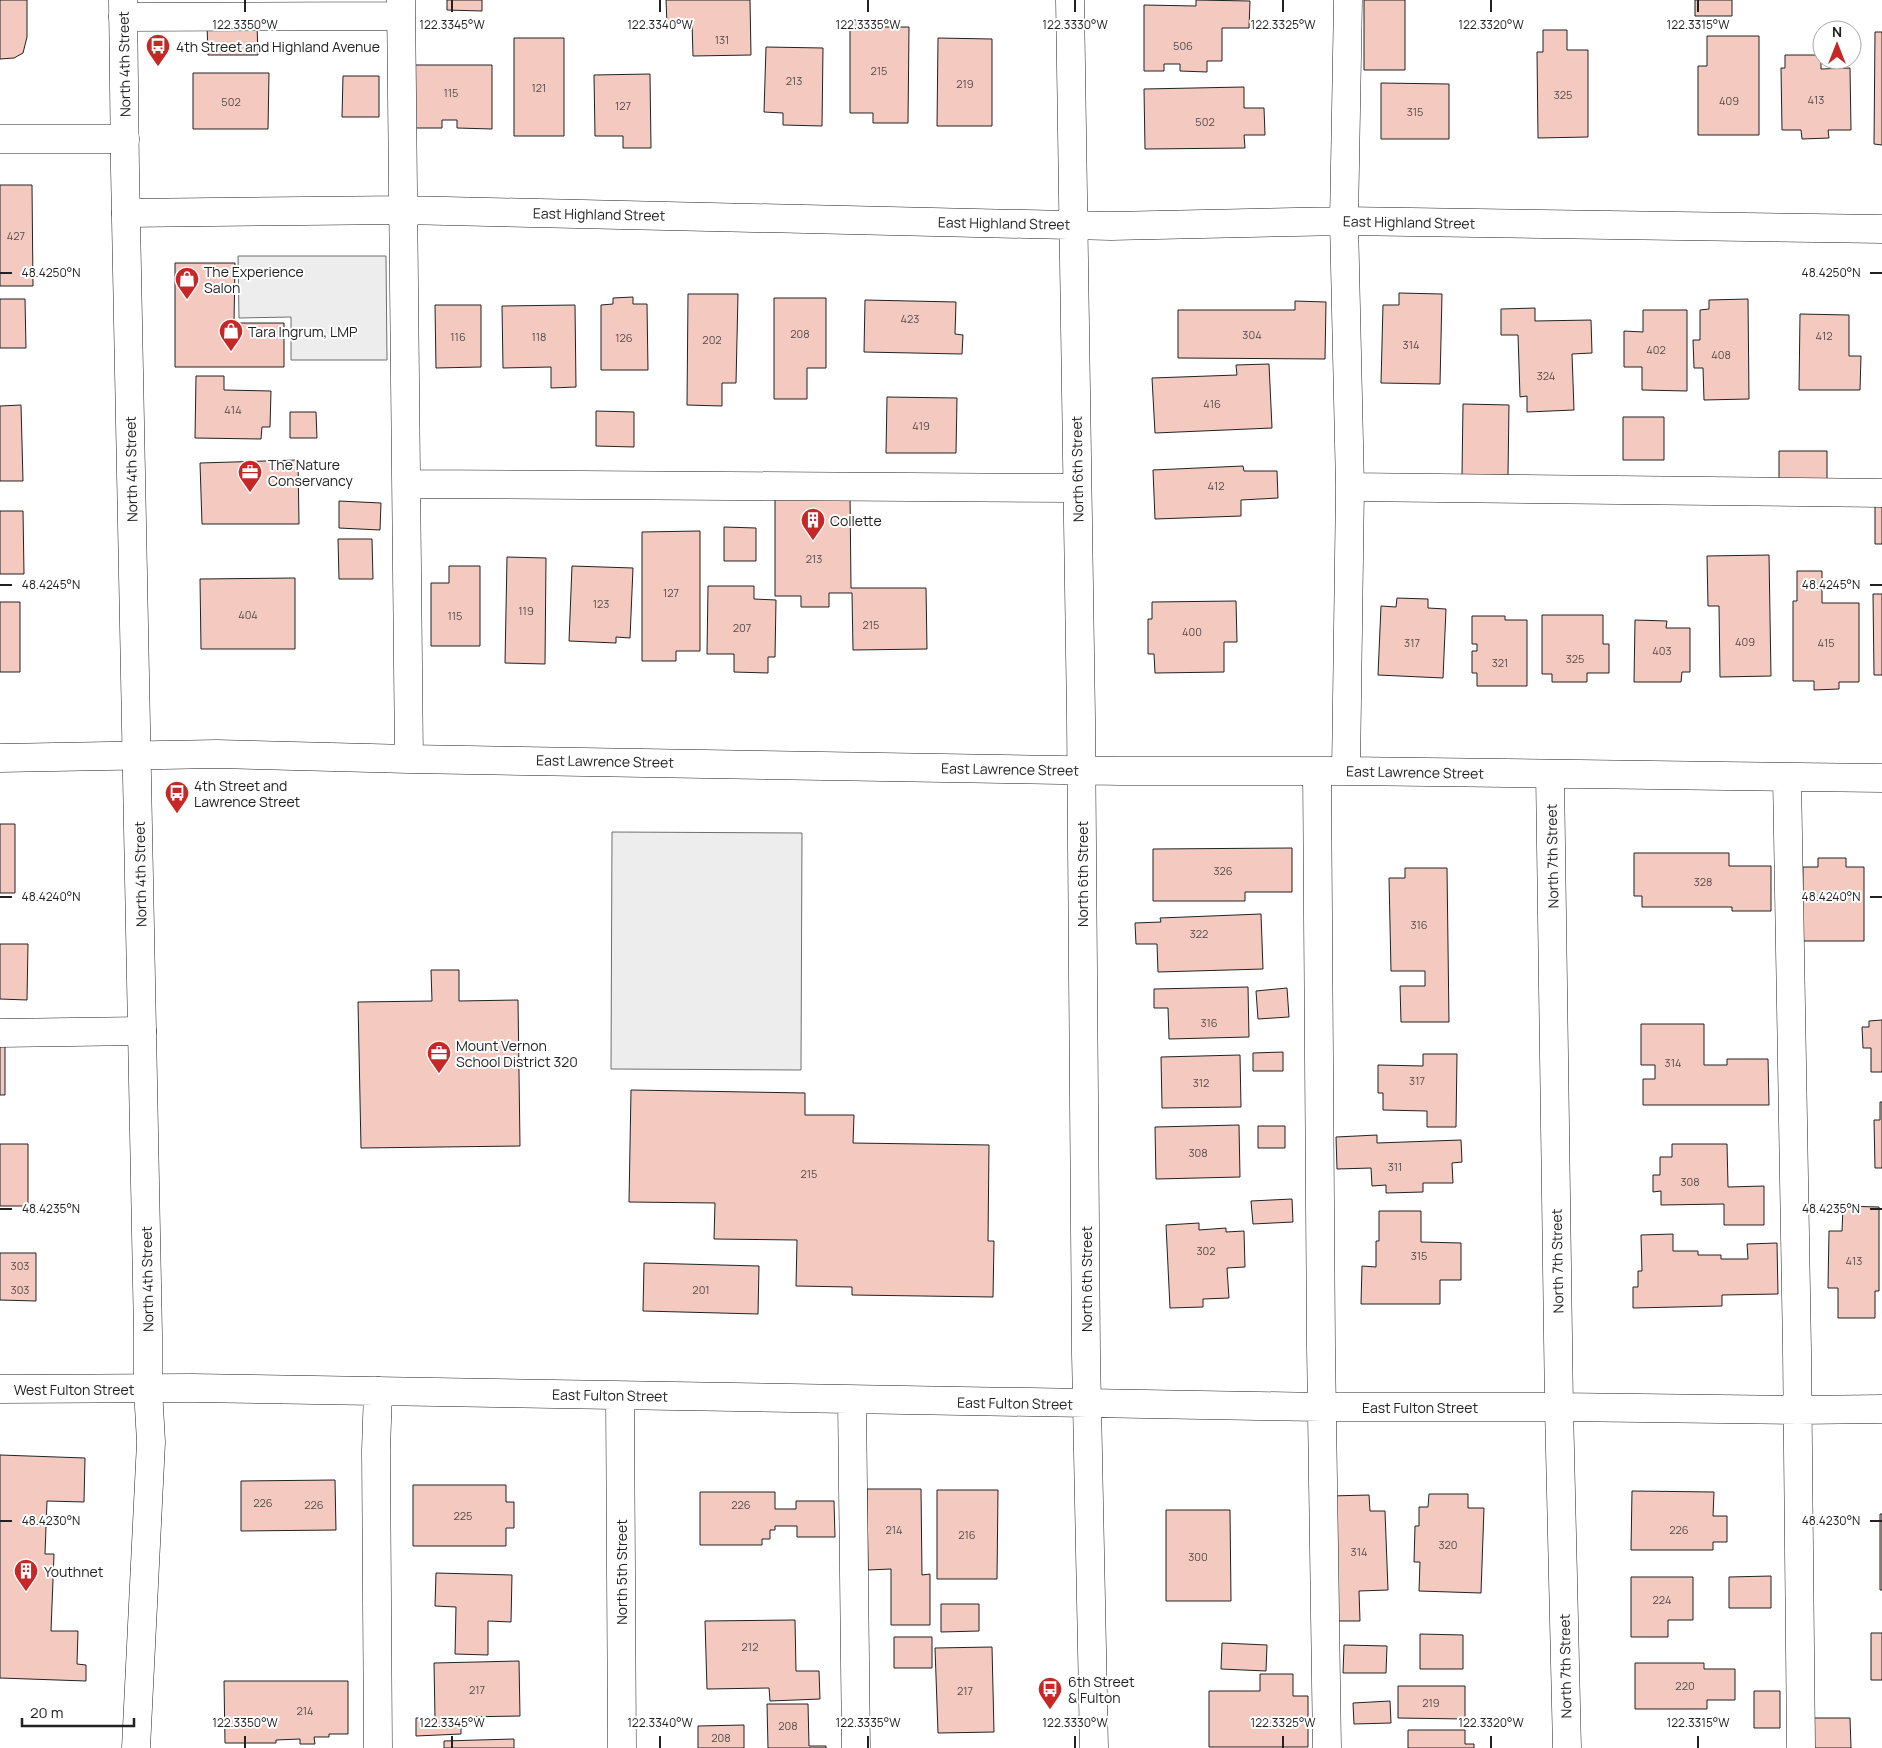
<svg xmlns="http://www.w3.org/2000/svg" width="1882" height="1748" font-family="Manrope,sans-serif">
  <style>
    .parking { fill: #ededed; stroke: #6f6f6f }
    .building { fill: #f3c9c0; stroke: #222 }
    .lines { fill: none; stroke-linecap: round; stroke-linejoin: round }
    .minor-casing { stroke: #222; stroke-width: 29 }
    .major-casing { stroke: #222; stroke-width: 29 }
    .minor { stroke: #fff; stroke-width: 28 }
    .major { stroke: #fff; stroke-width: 28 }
    .ticks { fill: none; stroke: #222; stroke-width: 2 }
    .labels { text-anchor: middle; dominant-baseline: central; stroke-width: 4; stroke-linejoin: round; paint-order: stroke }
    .number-label { font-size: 11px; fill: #564c4a }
    .poi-label { font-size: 14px; fill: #222; stroke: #fff; text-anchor: start }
    .street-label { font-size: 14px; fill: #222; stroke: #fff }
    .ticks-label { font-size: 12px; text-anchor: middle; fill: #222; stroke: #fff; stroke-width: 4; stroke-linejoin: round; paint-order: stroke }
  </style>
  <rect width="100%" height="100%" fill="#fff"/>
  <path class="parking" d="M238 256H386L387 360H291V317L239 318Z
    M612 832 802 833 801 1070 611 1069Z"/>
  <path class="building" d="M0 0H27V37L23 53 14 58 0 59Z
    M447 0H482V11L447 10Z
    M666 0H750L751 55 693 56 692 23 667 24Z
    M1196 0 1250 1 1249 28H1222V61H1207V72L1180 71V64H1164V71H1144V5L1196 6Z
    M1364 0H1405V70H1364Z
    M1695 0H1732V16H1695Z
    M850 20 884 21V27H909L908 123H873V113H850Z
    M207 25H257L258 55H208Z
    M1543 30H1567V50H1588V137L1538 138 1537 52H1543Z
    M1875 32H1882V145L1874 144Z
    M1707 36H1759V135H1698V66H1707Z
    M514 38H564V136H514Z
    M938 38 992 39V126H937Z
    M766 47 823 48 822 126 783 125V113L764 112Z
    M1785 55H1821V69L1850 68 1851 130H1828L1829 138 1802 139 1801 130H1782L1781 68H1785Z
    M410 65H492V129L457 128V120H442V128H410Z
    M193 73H269L268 129H193Z
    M650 74 651 148H623V136H595L594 75Z
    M343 76H379V117H342Z
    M1381 83 1449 84V139H1381Z
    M1244 87V108H1264L1265 135H1244L1245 148 1145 149 1144 89Z
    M0 185H32L33 286H0Z
    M175 263H235L234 323H284V367H175Z
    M1399 293 1442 294 1440 384 1381 383 1383 305H1399Z
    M688 294H738L736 383H722V406L687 405Z
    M633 297V304H647L648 370H601V305L613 304V298Z
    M774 298H826V368H807V399H774Z
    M0 299H25L26 348H0Z
    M1748 299 1749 399 1704 400 1703 368H1694L1693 340H1700V310L1709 309V300Z
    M865 300 956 302 955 334 963 335 962 354 864 352Z
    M1295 301 1326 302 1325 359 1178 358V310H1295Z
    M435 305H481V367L436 368Z
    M575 305 576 387 551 388V367L503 368 502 306Z
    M1535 308V321L1591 320 1592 353 1572 354 1574 410 1527 412V396L1520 397 1518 335H1501V309Z
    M1643 310H1687V391L1642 390V367H1624V331L1643 332Z
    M1800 314 1849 315V356H1861L1860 390H1799Z
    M1269 364 1272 428 1155 433 1152 378 1237 375 1236 365Z
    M196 376H224V390L271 391 270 427H262L261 439 195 438Z
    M887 397 957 398 956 453H886Z
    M1463 404 1509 405 1508 475H1462Z
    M21 405 23 481H0V406Z
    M596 411 634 412V447L596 446Z
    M290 412H316L317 438H290Z
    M1623 417H1664V460H1623Z
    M1779 451H1827V479H1779Z
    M298 460 299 524H202L200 463Z
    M1243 466 1244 471H1277L1278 498 1241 500V516L1155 519 1153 470Z
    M850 493 851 588H926L927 649 853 650 852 593H829V607H801V596H775V494Z
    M339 501 381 503 380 530 339 528Z
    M1875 503H1882V544H1875Z
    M0 511H23L24 574H0Z
    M724 527 756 528V561H724Z
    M700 531V651H676V661H642V532Z
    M338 539H372L373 579H339Z
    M1769 555 1771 676 1720 677 1719 606H1708L1707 556Z
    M507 557 546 558 545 664 505 663Z
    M449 566H480V646H431V583H449Z
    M572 566 633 568 630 638 616 637V643L569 641Z
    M1797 571H1822V603H1859V682H1839V689L1814 690V681H1793V601H1797Z
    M295 578V649H201L200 579Z
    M708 586H754V599L776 600 775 657H768V673L734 672V654H707Z
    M1873 594H1882V675H1874Z
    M1397 598 1428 599V608L1446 609 1443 678 1378 675 1381 606 1396 607Z
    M1236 601 1237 642H1224V672L1155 673 1154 654H1148V619H1152V602Z
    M0 602H20V672H0Z
    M1542 615H1603V644H1609V673H1587V682H1552V674H1542Z
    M1472 616H1505V620H1527V686H1477V673H1472V651H1477V644H1472Z
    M1635 620 1667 621 1666 628H1690V672H1682L1681 682H1634Z
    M0 824H15V893H0Z
    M1292 848V892H1245V901H1153V849Z
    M1634 853H1729V866H1771V911H1732V907H1642V896H1634Z
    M1818 858H1846V867H1864V941H1802L1803 867H1818Z
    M1405 868H1447L1449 1022H1401L1400 986H1425V971H1391L1389 878H1405Z
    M1261 914 1263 969 1158 972 1157 944H1136L1135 923 1161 922 1160 918Z
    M0 944H28L27 1000 0 999Z
    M431 970H459V1001L518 1000 520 1146 361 1148 358 1002 432 1001Z
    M1248 987 1249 1037 1169 1039 1168 1008H1154V989Z
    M1287 988 1289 1017 1258 1019 1256 991Z
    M1882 1020V1072H1871V1048H1863L1862 1027H1869V1021Z
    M1641 1024H1704V1065H1727V1059H1768L1769 1105H1643V1079H1655V1065H1641Z
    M0 1041H5V1095H0Z
    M1283 1052V1071H1253V1053Z
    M1423 1054H1457L1456 1127H1427V1111L1383 1110V1093H1378V1065L1423 1066Z
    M1240 1055 1241 1107 1162 1108 1161 1057Z
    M631 1090 805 1093V1115H854L853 1143 989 1145 988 1241H994L993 1297 852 1295V1287L796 1286 797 1240 714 1239 715 1203 629 1202Z
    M1880 1102H1882V1168H1875L1874 1120H1880Z
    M1239 1125 1240 1177 1156 1179 1155 1127Z
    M1258 1126H1285V1148H1258Z
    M1377 1135V1143L1461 1140 1462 1162 1452 1163 1453 1183H1423V1192L1386 1193V1185L1372 1186 1371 1168 1337 1169 1336 1137Z
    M0 1144H28V1206H0Z
    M1672 1144H1727L1728 1187 1764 1186V1225H1724V1204L1661 1205V1191L1653 1192V1175H1660V1157H1672Z
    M1292 1199 1293 1222 1253 1224 1251 1201Z
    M1843 1206 1879 1207V1291H1875V1318H1838V1288H1828L1829 1231H1842Z
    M1379 1211H1421V1242L1461 1243V1280H1440V1304H1361L1362 1266 1376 1267V1241H1379Z
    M1199 1223V1230L1226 1228V1232L1244 1231 1245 1267 1227 1268 1229 1298 1203 1299V1307L1170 1308 1166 1225Z
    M1673 1234V1251H1698V1255H1721V1259H1748L1747 1244 1777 1243 1778 1294 1722 1295V1306L1633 1308V1287H1638V1271H1642L1641 1235Z
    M0 1253H36V1301L0 1300Z
    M644 1263 759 1266 758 1314 643 1311Z
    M0 1455 85 1458 84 1502 47 1501 45 1554H54L51 1631H78L77 1664 86 1665V1681L0 1678Z
    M335 1480 336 1530 241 1531V1481Z
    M413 1485H506V1502H514V1528H506V1546H413Z
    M867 1489H921L922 1575 930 1574V1625H891V1569L868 1570Z
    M937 1490H998L997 1579H937Z
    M1632 1491 1714 1492 1713 1516H1727V1542H1713V1550H1631Z
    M700 1492H775V1509H796V1501H834L835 1537H797V1526H775V1530H770V1539H762V1545H700Z
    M1429 1494H1468V1508H1484L1481 1593 1419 1591 1420 1562H1414L1415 1526H1419V1507H1428Z
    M1369 1495 1370 1511H1385L1388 1590 1359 1591 1360 1621H1333L1330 1496Z
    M1166 1510H1230L1231 1601H1166Z
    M1880 1514H1882V1590H1880Z
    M436 1573 512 1575 511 1622 488 1621V1655L455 1654 456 1607 435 1606Z
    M1771 1576V1608H1729V1577Z
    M1631 1577H1693V1620H1668V1637H1631Z
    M941 1604H979V1631L941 1632Z
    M795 1620 796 1671H819L820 1699 770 1701 769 1688 707 1689 705 1621Z
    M1871 1633H1882V1680H1871Z
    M1420 1634 1463 1635V1669H1420Z
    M894 1637H932V1668H894Z
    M1222 1643 1267 1645 1266 1671 1221 1669Z
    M1344 1645 1387 1646 1386 1673H1343Z
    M992 1647 994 1732 938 1733 935 1648Z
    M519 1661 520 1716 461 1717V1734L416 1736V1718H435L434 1663Z
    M1635 1663H1704V1669H1735V1700H1707V1709H1635Z
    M1260 1674H1293V1696H1308V1747H1209V1691H1260Z
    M224 1681H348V1734H329V1737H314L315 1744H300V1739L276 1740V1743H225Z
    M1398 1686H1465V1719L1398 1718Z
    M1754 1691H1780V1728H1754Z
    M1390 1701 1391 1723 1354 1724 1353 1703Z
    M767 1704H808L809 1746H826V1748H768Z
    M1812 1718H1850L1851 1748H1813Z
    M744 1725V1748H698V1726Z
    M1408 1730H1465V1744H1474V1748H1408Z
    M514 1739V1748H444V1741Z"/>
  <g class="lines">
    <defs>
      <path id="minor" d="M401 0 409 759
        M1070 0 1081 717 1086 1354 1094 1748
        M123 17 401 16
        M0 139H125
        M126 213 403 210 1111 226 1344 221 1882 229
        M407 484 1077 488
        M1350 487 1882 493
        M0 758 217 754 409 759 1120 771H1346L1882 778
        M1317 771 1321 1347 1327 1748
        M1346 771 1350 487 1344 221 1348 0
        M1550 774 1559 1407 1567 1748
        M1787 777 1797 1350 1801 1748
        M0 1033 142 1031
        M0 1389 192 1388 1322 1407H1559L1798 1410 1882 1409
        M378 1391 376 1450 378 1748
        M620 1396 622 1748
        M852 1400 856 1748"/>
      <path id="major" d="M123 0 125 169 148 1334V1389L151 1442 136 1748"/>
    </defs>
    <use href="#minor" class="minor-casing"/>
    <use href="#major" class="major-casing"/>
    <use href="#minor" class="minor"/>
    <use href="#major" class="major"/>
  </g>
  <path class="ticks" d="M245 0V12M452 0V12M660 0V12M868 0V12M1075 0V12M1283 0V12M1491 0V12M1698 0V12M0 273H12M1870 273H1882M0 585H12M1870 585H1882M0 897H12M1870 897H1882M0 1209H12M1870 1209H1882M0 1521H12M1870 1521H1882M245 1736V1748M452 1736V1748M660 1736V1748M868 1736V1748M1075 1736V1748M1283 1736V1748M1491 1736V1748M1698 1736V1748"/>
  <defs>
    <symbol id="bus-pin" viewBox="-11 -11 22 30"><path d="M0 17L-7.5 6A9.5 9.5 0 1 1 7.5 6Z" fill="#c62828" stroke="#fff"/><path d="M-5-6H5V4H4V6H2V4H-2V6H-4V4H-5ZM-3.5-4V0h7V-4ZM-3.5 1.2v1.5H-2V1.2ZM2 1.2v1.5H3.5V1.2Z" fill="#fff"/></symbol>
    <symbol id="shop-pin" viewBox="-11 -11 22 30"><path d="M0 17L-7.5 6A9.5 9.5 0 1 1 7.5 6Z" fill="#c62828" stroke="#fff"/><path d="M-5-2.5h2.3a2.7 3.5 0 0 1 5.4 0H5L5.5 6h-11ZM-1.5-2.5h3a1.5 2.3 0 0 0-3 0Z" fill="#fff"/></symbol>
    <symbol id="office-pin" viewBox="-11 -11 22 30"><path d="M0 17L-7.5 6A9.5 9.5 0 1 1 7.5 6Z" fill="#c62828" stroke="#fff"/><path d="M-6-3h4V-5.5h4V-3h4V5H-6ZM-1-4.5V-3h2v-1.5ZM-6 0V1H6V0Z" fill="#fff"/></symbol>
    <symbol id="building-pin" viewBox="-11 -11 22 30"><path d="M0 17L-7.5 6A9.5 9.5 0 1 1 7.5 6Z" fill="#c62828" stroke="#fff"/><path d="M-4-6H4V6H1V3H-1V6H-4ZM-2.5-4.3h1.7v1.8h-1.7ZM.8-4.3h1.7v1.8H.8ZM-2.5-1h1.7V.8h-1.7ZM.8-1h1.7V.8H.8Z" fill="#fff"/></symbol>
  </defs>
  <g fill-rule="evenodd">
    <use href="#bus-pin" x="144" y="32" width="28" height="38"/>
    <use href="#shop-pin" x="173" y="265" width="28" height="38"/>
    <use href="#shop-pin" x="217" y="317" width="28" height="38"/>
    <use href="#office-pin" x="236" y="458" width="28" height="38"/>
    <use href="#building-pin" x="799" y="506" width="28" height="38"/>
    <use href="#bus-pin" x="163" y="779" width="28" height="38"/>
    <use href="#office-pin" x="425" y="1039" width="28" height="38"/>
    <use href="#building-pin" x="12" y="1557" width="28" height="38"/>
    <use href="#bus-pin" x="1036" y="1675" width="28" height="38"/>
  </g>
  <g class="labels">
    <g class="number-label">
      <text x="722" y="39">131</text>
      <text x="1183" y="45">506</text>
      <text x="879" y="70">215</text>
      <text x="794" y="80">213</text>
      <text x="965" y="83">219</text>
      <text x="539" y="87">121</text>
      <text x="451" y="92">115</text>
      <text x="1563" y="94">325</text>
      <text x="1816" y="99">413</text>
      <text x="1729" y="100">409</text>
      <text x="231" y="101">502</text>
      <text x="623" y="105">127</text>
      <text x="1415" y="111">315</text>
      <text x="1205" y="121">502</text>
      <text x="16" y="235">427</text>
      <text x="910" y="318">423</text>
      <text x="800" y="333">208</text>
      <text x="1252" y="334">304</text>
      <text x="1824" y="335">412</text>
      <text x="458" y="336">116</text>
      <text x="539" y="336">118</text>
      <text x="624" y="337">126</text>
      <text x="712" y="339">202</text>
      <text x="1411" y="344">314</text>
      <text x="1656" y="349">402</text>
      <text x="1721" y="354">408</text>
      <text x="1546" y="375">324</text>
      <text x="1212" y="403">416</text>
      <text x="233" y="409">414</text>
      <text x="921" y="425">419</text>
      <text x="1216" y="485">412</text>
      <text x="814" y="558">213</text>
      <text x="671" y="592">127</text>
      <text x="601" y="603">123</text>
      <text x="526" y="610">119</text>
      <text x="248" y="614">404</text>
      <text x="455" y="615">115</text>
      <text x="871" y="624">215</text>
      <text x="742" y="627">207</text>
      <text x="1192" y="631">400</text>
      <text x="1745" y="641">409</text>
      <text x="1412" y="642">317</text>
      <text x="1826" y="642">415</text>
      <text x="1662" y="650">403</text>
      <text x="1575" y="658">325</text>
      <text x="1500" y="662">321</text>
      <text x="1223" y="870">326</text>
      <text x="1703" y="881">328</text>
      <text x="1419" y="924">316</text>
      <text x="1199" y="933">322</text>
      <text x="1209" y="1022">316</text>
      <text x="1673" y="1062">314</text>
      <text x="1417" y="1080">317</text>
      <text x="1201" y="1082">312</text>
      <text x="1198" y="1152">308</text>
      <text x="1395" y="1166">311</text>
      <text x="809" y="1173">215</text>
      <text x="1690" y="1181">308</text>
      <text x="1206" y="1250">302</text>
      <text x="1419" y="1255">315</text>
      <text x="1854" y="1260">413</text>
      <text x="20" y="1265">303</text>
      <text x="20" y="1289">303</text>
      <text x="701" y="1289">201</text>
      <text x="263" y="1502">226</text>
      <text x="314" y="1504">226</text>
      <text x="741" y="1504">226</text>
      <text x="463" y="1515">225</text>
      <text x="894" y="1529">214</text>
      <text x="1679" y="1529">226</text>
      <text x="967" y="1534">216</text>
      <text x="1448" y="1544">320</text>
      <text x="1359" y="1551">314</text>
      <text x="1198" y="1556">300</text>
      <text x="1662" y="1599">224</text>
      <text x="750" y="1646">212</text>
      <text x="1685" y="1685">220</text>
      <text x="477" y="1689">217</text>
      <text x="965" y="1690">217</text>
      <text x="1431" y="1702">219</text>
      <text x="305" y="1710">214</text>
      <text x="788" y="1725">208</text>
      <text x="721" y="1737">208</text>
    </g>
    <g class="poi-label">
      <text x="176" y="46">4th Street and Highland Avenue</text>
      <text x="204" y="271">The Experience<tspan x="204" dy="16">Salon</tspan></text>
      <text x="248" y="331">Tara Ingrum, LMP</text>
      <text x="268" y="464">The Nature<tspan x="268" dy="16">Conservancy</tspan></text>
      <text x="830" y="520">Collette</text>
      <text x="194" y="785">4th Street and<tspan x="194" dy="16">Lawrence Street</tspan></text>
      <text x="456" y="1045">Mount Vernon<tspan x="456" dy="16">School District 320</tspan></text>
      <text x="44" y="1571">Youthnet</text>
      <text x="1068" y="1681">6th Street<tspan x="1068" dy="16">&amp; Fulton</tspan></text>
    </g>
    <g class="street-label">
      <text transform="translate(124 64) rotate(-91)">North 4th Street</text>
      <text transform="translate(599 214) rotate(1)">East Highland Street</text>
      <text transform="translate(1409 222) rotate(1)">East Highland Street</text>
      <text transform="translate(1004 223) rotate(1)">East Highland Street</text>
      <text transform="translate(131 469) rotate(-91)">North 4th Street</text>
      <text transform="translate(1077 469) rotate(-91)">North 6th Street</text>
      <text transform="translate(605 761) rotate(1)">East Lawrence Street</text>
      <text transform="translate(1010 769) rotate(1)">East Lawrence Street</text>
      <text transform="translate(1415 772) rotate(1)">East Lawrence Street</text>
      <text transform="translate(1552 856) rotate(-91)">North 7th Street</text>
      <text transform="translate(140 874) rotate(-91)">North 4th Street</text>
      <text transform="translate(1082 874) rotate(-90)">North 6th Street</text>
      <text transform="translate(1557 1261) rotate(-91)">North 7th Street</text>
      <text transform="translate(147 1279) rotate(-91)">North 4th Street</text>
      <text transform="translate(1086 1279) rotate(-90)">North 6th Street</text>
      <text x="74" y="1389">West Fulton Street</text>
      <text transform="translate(610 1395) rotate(1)">East Fulton Street</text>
      <text transform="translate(1015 1403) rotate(1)">East Fulton Street</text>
      <text x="1420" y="1407">East Fulton Street</text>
      <text transform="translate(621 1572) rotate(-90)">North 5th Street</text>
      <text transform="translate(1565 1666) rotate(-91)">North 7th Street</text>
    </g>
  </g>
  <g class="ticks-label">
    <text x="245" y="29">122.3350°W</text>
    <text x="452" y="29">122.3345°W</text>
    <text x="660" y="29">122.3340°W</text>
    <text x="868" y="29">122.3335°W</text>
    <text x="1075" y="29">122.3330°W</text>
    <text x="1283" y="29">122.3325°W</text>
    <text x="1491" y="29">122.3320°W</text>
    <text x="1698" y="29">122.3315°W</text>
    <text x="51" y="277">48.4250°N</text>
    <text x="1831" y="277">48.4250°N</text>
    <text x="51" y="589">48.4245°N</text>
    <text x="1831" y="589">48.4245°N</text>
    <text x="51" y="901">48.4240°N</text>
    <text x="1831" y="901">48.4240°N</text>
    <text x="51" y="1213">48.4235°N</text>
    <text x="1831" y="1213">48.4235°N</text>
    <text x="51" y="1525">48.4230°N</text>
    <text x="1831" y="1525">48.4230°N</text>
    <text x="245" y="1727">122.3350°W</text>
    <text x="452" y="1727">122.3345°W</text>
    <text x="660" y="1727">122.3340°W</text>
    <text x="868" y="1727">122.3335°W</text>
    <text x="1075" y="1727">122.3330°W</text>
    <text x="1283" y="1727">122.3325°W</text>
    <text x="1491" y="1727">122.3320°W</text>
    <text x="1698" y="1727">122.3315°W</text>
  </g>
  <g transform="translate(1837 45)"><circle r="24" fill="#ffffff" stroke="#a7a7a7"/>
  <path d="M0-4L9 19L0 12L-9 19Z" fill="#c62828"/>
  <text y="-8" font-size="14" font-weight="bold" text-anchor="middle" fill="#222222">N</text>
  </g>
  <path d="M22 1718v8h112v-8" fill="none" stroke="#222222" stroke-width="2.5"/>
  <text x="30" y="1718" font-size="15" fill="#222222" stroke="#ffffff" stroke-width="4" paint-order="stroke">20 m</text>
</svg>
